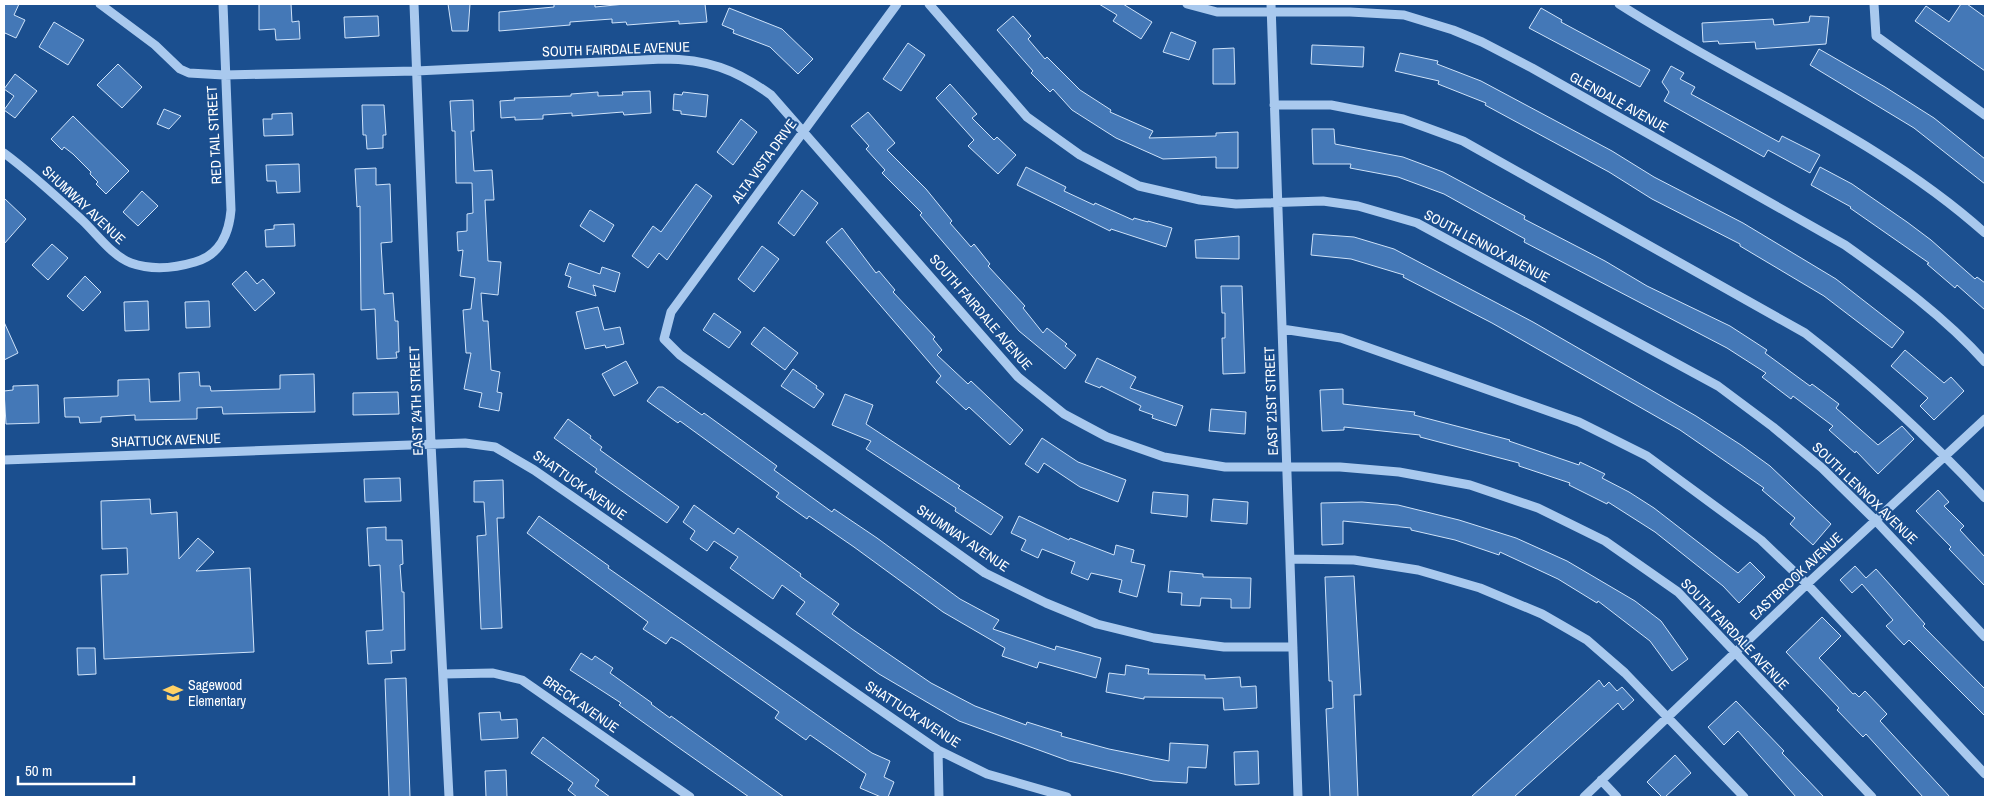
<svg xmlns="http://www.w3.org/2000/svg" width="1989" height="801" font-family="'Archivo Narrow',sans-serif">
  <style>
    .building { fill: #4478b7; stroke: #cfe3fa }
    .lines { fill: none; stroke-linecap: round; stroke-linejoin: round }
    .minor { stroke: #a9c9ee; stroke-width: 9 }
    .labels { text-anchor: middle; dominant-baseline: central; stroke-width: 4; stroke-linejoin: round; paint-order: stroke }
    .street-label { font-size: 14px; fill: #fff; stroke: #1b4f8f }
    .poi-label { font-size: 14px; fill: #fff; stroke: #1b4f8f; text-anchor: start }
  </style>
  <rect width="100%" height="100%" fill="#1b4f8f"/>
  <path class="building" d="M4 4H19L14 15 25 20 16 38 5 33 4 36Z
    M259 4H291L292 22 299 21 300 39 276 40 275 29 259 30Z
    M448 4H470L468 31H452Z
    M554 4H595V7L625 4H705L707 22 679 24V21L627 25 626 22 612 23V19L570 22V25L499 31V12L554 7Z
    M1099 4H1123L1152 22 1141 39 1113 21 1117 15Z
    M1961 4H1967L1985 17V71L1915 21 1926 6 1949 22Z
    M729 8 782 29 813 59 798 74 770 47 733 33 734 30 722 25Z
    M1541 8 1562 20 1561 22 1650 70 1640 87 1529 28Z
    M378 16 379 36 345 38 344 17Z
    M1013 16 1031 36 1028 39 1045 59 1047 57 1080 90 1111 110 1110 112 1153 131 1149 138 1216 136V133L1238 132V168H1216V157L1163 159 1116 138 1072 110 1053 89 1050 92 1031 73 1033 71 997 30Z
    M1810 16 1829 17 1826 44 1756 49 1755 42 1719 44 1718 41 1703 42 1702 23 1773 19 1774 25 1809 22Z
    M54 22 84 40 68 65 39 47Z
    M1171 32 1196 42 1189 60 1163 52Z
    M908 43 925 55 901 91 883 79Z
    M1312 45 1364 47 1363 67 1311 64Z
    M1234 48 1235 84H1213V49Z
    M1819 49 1885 87 1934 118 1964 142 1985 159V184L1914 128 1810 65Z
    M1400 53 1438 61 1437 64 1481 81 1612 151 1654 177 1743 223 1836 279 1904 332 1892 348 1824 296 1740 246V244L1652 199 1609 172 1485 105 1486 103 1438 84 1439 81 1395 71Z
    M118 64 142 87 122 108 97 85Z
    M1671 66 1684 73 1680 79 1695 87 1691 94 1779 142 1782 136 1820 155 1810 173 1768 150 1764 157 1664 101 1669 92 1662 82Z
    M15 74 37 91 15 118 4 110 14 96 4 89Z
    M950 84 977 114 972 118 994 140 997 137 1016 155 998 174 968 146 974 140 936 98Z
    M650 91 651 113 624 115 623 112 572 116V113L543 115V119L515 120V117L501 118 500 101 515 100 514 98 571 96V94L598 92V96L623 95 622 92Z
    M683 92 708 95 706 117 681 114V111L673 110 674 94 682 95Z
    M473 100 474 131H471L474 171 492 170 494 200H485L488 261 501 262 498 295 481 293 483 321H488L491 370 500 372 497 392 502 393 499 411 479 407 482 393 464 389 471 353H466L463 310 471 309 475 278 460 276 463 250 458 251 457 232 467 231V214L473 213 472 183H456L455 131H452L450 101Z
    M362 105H384L386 135H383V148L367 149 366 135H363Z
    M164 109 181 116 169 129 157 124Z
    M868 112 895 143 887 150 926 189 952 221 950 223 971 247 974 244 990 264 988 266 1025 306 1023 308 1043 333 1047 328 1067 344 1065 346 1076 355 1065 369 1019 331 920 215 922 213 882 173 885 170 866 149 869 146 851 126Z
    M292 113 293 135 264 136 263 119H272V114Z
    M73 116 129 171 106 194 96 184 98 182 90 174 91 172 73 154 64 147 62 150 51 139Z
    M741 119 757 132 733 165 717 152Z
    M1312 129H1334L1335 144 1403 157 1443 172 1525 216 1524 219 1605 261 1647 286 1730 326 1767 350 1765 353 1810 386 1812 384 1839 404 1836 408 1878 445 1902 426 1914 439 1878 474 1856 451 1855 453 1829 430 1833 426 1793 396 1791 399 1762 377 1766 373 1727 348 1524 242 1525 239 1444 194 1398 177 1350 168 1351 164H1313Z
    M299 164 300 192 277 193 276 181H267L266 165Z
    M1026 167 1066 187 1064 191 1094 205 1095 203 1133 220 1134 218 1148 222V221L1172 228 1166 247 1111 229 1110 231 1017 185Z
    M1820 167 1852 184 1907 222 1931 240 1975 279 1977 277 1985 283V310L1957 285 1955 288 1927 264 1929 263 1850 208 1851 207 1811 185Z
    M376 168V185L390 184 392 242 381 243 384 294 393 293 395 321H398L399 352H396L397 358 377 359 375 309 361 310 360 206 357 207 355 169Z
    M696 184 712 196 667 260 659 253 648 268 632 256 653 226 661 232Z
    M802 190 818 203 794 236 778 223Z
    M142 191 158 206 138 226 123 212Z
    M4 198 26 219 4 244Z
    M590 210 614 225 604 242 580 226Z
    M294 224 295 246 266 247 265 230 274 229V225Z
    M842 228 876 273 879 271 895 290 893 292 935 337 933 339 942 350 937 355 968 384 971 381 1023 430 1010 445 969 407 966 410 936 382 941 376 826 242Z
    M1313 234 1354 237 1394 249 1533 322 1696 416 1741 445 1770 466 1831 524 1813 545 1790 524 1795 518 1762 490 1764 488 1680 430 1492 323 1403 277 1404 275 1351 259 1311 255Z
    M1239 236V259L1196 258 1195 240Z
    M52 244 68 258 48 280 32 265Z
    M762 246 779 259 754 292 738 279Z
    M569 263 600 274 602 267 620 273 615 292 593 285 596 296 568 287 571 277 565 275Z
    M246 271 257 284 263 279 275 293 255 311 232 284Z
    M85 276 101 292 83 311 67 296Z
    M1221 286H1242L1245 373 1223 374 1222 338H1225V313H1222Z
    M148 301 149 330 125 331 124 302Z
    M209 301 210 327 186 328 185 302Z
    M598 307 604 330 620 327 624 344 606 348 605 345 585 349 576 312Z
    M714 313 741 332 729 348 703 330Z
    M4 322 18 353 4 360Z
    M764 327 798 353 785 370 751 344Z
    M1905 350 1944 383 1951 377 1964 391 1934 420 1920 406 1928 398 1891 366Z
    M1097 358 1136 377 1130 388 1183 406 1176 426 1152 418 1153 415 1139 410 1141 406 1101 386 1100 388 1085 382Z
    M626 361 638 383 614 396 602 374Z
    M793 369 817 386 816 388 824 394 814 408 781 386Z
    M199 372 200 386H210L211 391 280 389V375L314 374 315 412 223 414 222 407 197 408V419L135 420V415L101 417V422L80 423 79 417H65L64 398 118 396V380L149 379 150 402 180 401 179 373Z
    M38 385 39 423 6 424 4 391 13 390V386Z
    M658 387H663L702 415 704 413 777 466 774 470 832 512 834 509 877 538 960 599 999 620 993 629 1055 650 1056 646 1101 658 1096 678 1039 662 1037 668 1002 656 1005 648 943 612 854 547 809 516 807 519 776 497 779 493 680 421 678 423 647 401Z
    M1343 389V404L1415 412 1414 415 1510 440 1509 441 1579 465 1580 462 1605 474 1602 478 1629 492 1654 508 1738 573 1750 562 1765 577 1739 603 1723 586 1655 532 1608 502 1607 504 1569 485 1570 483 1519 466V463L1420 437V435L1344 427V430L1322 431 1320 390Z
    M398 392 399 414 353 415V393Z
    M845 394 873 405 866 424 960 486 958 488 1003 517 991 535 955 511 956 508 866 449 871 441 832 425Z
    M1211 409 1246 412 1245 434 1209 431Z
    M568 419 591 436 590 438 602 447 600 450 679 507 667 523 595 472 597 469 554 438Z
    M1042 438 1078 462 1126 480 1118 502 1080 487 1044 463 1038 473 1025 464Z
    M400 478 401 501 365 502 364 479Z
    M503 480 504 518H497L502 628 481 629 477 536 486 535 484 502H474V481Z
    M1938 490 1949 502 1944 506 1964 526 1960 530 1985 557V586L1949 549 1951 547 1916 511Z
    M1153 492 1188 495 1187 517 1151 513Z
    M150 499 151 514 177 512 179 559 198 538 214 552 196 571 250 568 254 652 104 659 101 575 128 574 127 548 102 549 101 501Z
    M1213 499 1248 502 1247 524 1211 521Z
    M1362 502 1398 505 1459 520 1516 538 1567 561 1635 601 1661 621 1688 659 1672 671 1650 641 1598 601 1597 603 1558 579 1500 552 1499 555 1455 540 1411 530V528L1343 521V544L1322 545 1321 503Z
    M694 505 734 534 738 528 801 574 800 576 839 604 832 614 852 629 931 683 975 706 1026 725 1027 722 1062 733 1061 736 1109 749 1169 761 1170 743 1208 745 1206 768 1188 767 1187 783 1153 781 1069 761 959 721 879 674 796 614 805 602 782 585 773 599 730 568 738 557 714 541 707 551 690 539 695 531 683 522Z
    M539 516 609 566 608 568 837 729 872 753 890 761 884 777 894 782 888 797H881L860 788 866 774 810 735 806 740 775 718 779 712 680 642 671 637 666 644 643 629 648 622 527 533Z
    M1019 516 1069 540 1070 538 1114 555 1116 545 1134 550 1131 562 1145 565 1137 597 1119 592 1122 580 1091 573 1088 580 1071 573 1075 562 1042 549 1038 558 1021 550 1026 540 1011 533Z
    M386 527V540H402L403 564 400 565 402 592H404L405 650 391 651 392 663 368 664 366 631 383 630 380 565 369 566 367 528Z
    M1855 566 1866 578 1876 569 1925 624 1923 626 1985 689V716L1909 640 1904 645 1886 626 1893 620 1862 584 1852 593 1840 580Z
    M1170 571 1203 574V577L1251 578 1250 608H1231V599L1201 598 1200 606 1181 605 1182 593 1168 592Z
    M1354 576 1361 695H1354L1358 797H1330L1326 709 1333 708 1332 681H1329L1325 577Z
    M1822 617 1841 636 1819 658 1853 694 1855 693 1859 697 1865 691 1887 714 1880 721 1950 797H1923L1866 734 1863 737 1837 710 1839 708 1786 652Z
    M77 648H95L96 674 78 675Z
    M581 653 592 660 595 656 613 668 610 673 652 703 651 704 670 718 671 716 784 797H749L682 750 619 705 621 703 570 670Z
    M1126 665 1149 669 1148 674 1205 675V679L1240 677 1241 687 1256 686 1257 708 1224 710 1223 698 1144 697V699L1106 692 1109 673 1125 675Z
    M406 678 410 797H389L385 679Z
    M1599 680 1604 687 1609 682 1617 691 1622 687 1634 700 1623 710 1618 703 1514 797H1471Z
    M1736 701 1784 751 1782 753 1824 797H1796L1738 731 1724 745 1708 727Z
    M500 712 501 720 517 719 518 738 481 740 479 713Z
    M543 737 599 780 595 786 610 797H577L568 790 573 783 531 753Z
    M1258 751 1259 784 1235 785 1234 752Z
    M1675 755 1691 773 1665 797H1662L1647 782Z
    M506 770 507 797H486L485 771Z"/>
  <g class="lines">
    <path class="minor" d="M100 4 155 45 180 69 189 73 224 75 416 71 663 59C707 59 735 69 771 95L1018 377 1064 414 1107 437 1164 457 1225 467H1340L1399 472 1470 485 1538 508 1605 541 1678 592 1872 797
      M414 4 431 444 449 797
      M897 4 671 312 664 339 680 355 985 573 1046 603 1097 624 1154 638 1224 647H1293
      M929 4 1027 117 1080 155 1139 186 1200 200 1236 204 1323 201 1358 206 1417 223 1718 386 1773 427 1822 468 1876 521 1985 637
      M1187 4 1217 12H1350L1404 15 1453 30 1482 42 1532 68 1845 245C1894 280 1945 317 1985 362
      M1271 4 1298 797
      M1619 4C1740 82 1878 137 1985 233
      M1874 4 1876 36 1985 115
      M1274 105H1331L1403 119 1463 141 1805 333C1870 383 1929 438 1985 498
      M4 153C31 173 57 197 82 220 97 234 112 256 131 263 151 270 175 268 195 262 220 255 229 234 231 210L223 4
      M1282 329 1341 338 1579 422 1647 456 1761 540 1807 584 1985 774
      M4 460 465 443 495 447 534 470 938 750 987 774 1067 797
      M1290 559 1354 560 1418 570 1480 588 1542 614 1587 640 1625 673 1744 797
      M444 674 493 673 522 680 690 797
      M938 750 939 797
      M1601 780 1617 797
      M1584 797 1807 584 1985 419"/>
  </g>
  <defs>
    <symbol id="school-bare" viewBox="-9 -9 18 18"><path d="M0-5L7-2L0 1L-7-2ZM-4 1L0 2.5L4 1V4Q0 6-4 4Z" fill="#ffd166" stroke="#1b4f8f" stroke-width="2.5" paint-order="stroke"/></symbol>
  </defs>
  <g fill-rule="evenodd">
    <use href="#school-bare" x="159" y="679" width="28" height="28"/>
  </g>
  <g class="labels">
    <g class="street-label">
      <text transform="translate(616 49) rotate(-2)">SOUTH FAIRDALE AVENUE</text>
      <text transform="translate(1619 102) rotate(29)">GLENDALE AVENUE</text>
      <text transform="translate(214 135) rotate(-93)">RED TAIL STREET</text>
      <text transform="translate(764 161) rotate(-54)">ALTA VISTA DRIVE</text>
      <text transform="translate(84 205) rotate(43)">SHUMWAY AVENUE</text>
      <text transform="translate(1487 246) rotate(28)">SOUTH LENNOX AVENUE</text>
      <text transform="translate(981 312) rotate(49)">SOUTH FAIRDALE AVENUE</text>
      <text transform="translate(416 401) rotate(-92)">EAST 24TH STREET</text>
      <text transform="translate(1271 401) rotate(-92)">EAST 21ST STREET</text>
      <text transform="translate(166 440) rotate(-2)">SHATTUCK AVENUE</text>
      <text transform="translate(580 485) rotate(35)">SHATTUCK AVENUE</text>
      <text transform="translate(1865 493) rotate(44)">SOUTH LENNOX AVENUE</text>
      <text transform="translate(963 538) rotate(34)">SHUMWAY AVENUE</text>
      <text transform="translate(1796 576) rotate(-43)">EASTBROOK AVENUE</text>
      <text transform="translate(1735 634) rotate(46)">SOUTH FAIRDALE AVENUE</text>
      <text transform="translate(581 704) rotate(35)">BRECK AVENUE</text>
      <text transform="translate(913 714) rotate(33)">SHATTUCK AVENUE</text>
    </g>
    <g class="poi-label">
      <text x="188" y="685">Sagewood<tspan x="188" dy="16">Elementary</tspan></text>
    </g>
  </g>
  <rect width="1989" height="801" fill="none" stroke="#ffffff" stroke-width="10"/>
  <path d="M18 776v8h116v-8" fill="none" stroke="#ffffff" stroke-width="2.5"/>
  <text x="25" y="776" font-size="15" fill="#ffffff" stroke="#1b4f8f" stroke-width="4" paint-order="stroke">50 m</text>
</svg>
